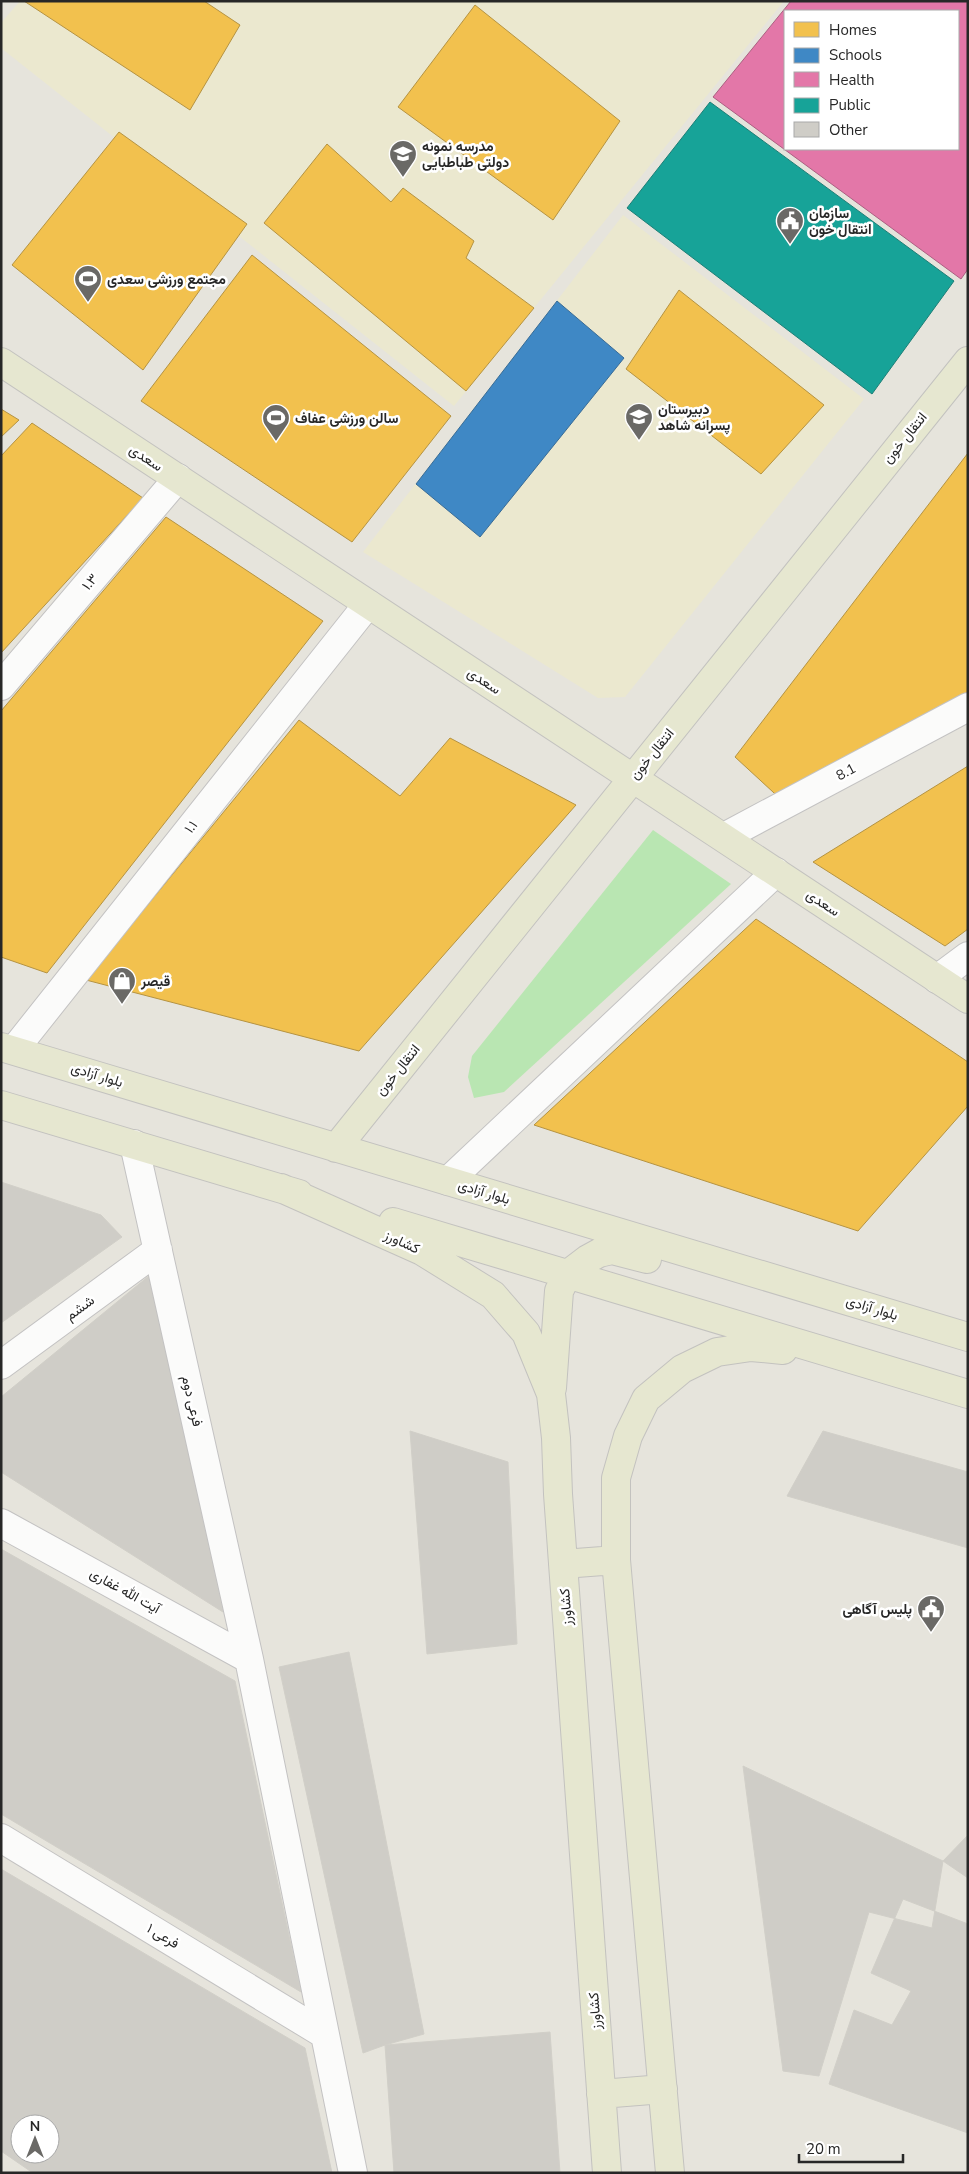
<svg xmlns="http://www.w3.org/2000/svg" width="969" height="2174" font-family="'Nunito Sans',Vazirmatn,sans-serif">
  <style>
    .education { fill: #ebe8cf }
    .green { fill: #b9e6b2 }
    .homes { fill: #f2c14e; stroke: #b59342 }
    .schools { fill: #3f88c5; stroke: #386b96 }
    .health { fill: #e377a8; stroke: #ab5f81; fill-rule: evenodd }
    .public { fill: #17a398; stroke: #1c7e76 }
    .building { fill: #cfcdc7; stroke: #d1cfc8; fill-rule: evenodd }
    .lines { fill: none; stroke-linecap: round; stroke-linejoin: round }
    .minor-casing { stroke: #c3c2c2; stroke-width: 30 }
    .major-casing { stroke: #c3c2bf; stroke-width: 30 }
    .minor { stroke: #fbfbfa; stroke-width: 28 }
    .major { stroke: #e6e7d0; stroke-width: 28 }
    .labels { text-anchor: middle; dominant-baseline: central; stroke-width: 5; stroke-linejoin: round; paint-order: stroke }
    .poi-label { font-size: 14px; font-weight: bold; fill: #272727; stroke: #fff; text-anchor: start }
    .street-label { font-size: 14px; fill: #272727; stroke: #fff }
  </style>
  <rect width="100%" height="100%" fill="#e6e4dc"/>
  <path class="education" d="M20 1H784L454 406 1 48V23Z
    M623 215 864 399 625 697 598 698 363 552Z"/>
  <path class="green" d="M653 830 731 884 504 1092 474 1098 468 1077 472 1056Z"/>
  <path class="homes" d="M24 1H204L240 25 190 110Z
    M809 1H855L868 11H801Z
    M475 5 620 121 553 220 398 107Z
    M785 31V75L764 59Z
    M119 132 247 224 143 370 12 265Z
    M327 144 391 202 403 188 474 241 466 258 534 308 466 391 264 223Z
    M828 149H861L849 165Z
    M252 255 451 416 352 542 141 401Z
    M679 290 824 405 761 474 626 369Z
    M1 409 19 420 1 437Z
    M32 423 143 498 1 653V456Z
    M968 453V707L786 804 735 757Z
    M166 517 323 621 47 973 1 957V711Z
    M299 720 400 796 450 738 576 805 359 1051 86 980Z
    M968 766V929L945 946 813 862Z
    M756 919 968 1062V1106L858 1231 534 1125Z"/>
  <path class="schools" d="M557 301 624 358 480 537 416 484Z"/>
  <path class="health" d="M791 1H968V269L961 279 713 97ZM785 11H958V149H785Z"/>
  <path class="public" d="M710 102 954 281 872 394 627 208Z"/>
  <path class="building" d="M1 1182 101 1215 122 1237 1 1323Z
    M150 1275 223 1612 1 1472V1397Z
    M410 1431 508 1462 517 1644 427 1654Z
    M823 1431 968 1472V1548L787 1496Z
    M1 1549 235 1681 301 1992 1 1814Z
    M349 1652 424 2034 385 2045 363 2053 279 1667Z
    M743 1766 943 1861 932 1928 869 1912 819 2076 783 2071Z
    M968 1835V1878L943 1861Z
    M1 1869 305 2048 332 2173H33L1 2151ZM20 2124H50V2154H20Z
    M903 1899 968 1924V2133L829 2084 854 2010 892 2025 911 1991 871 1973Z
    M550 2032 560 2173H394L385 2045Z"/>
  <g class="lines">
    <defs>
      <path id="minor" d="M1 686 178 478
        M724 837 968 707
        M937 979 968 956
        M14 1050 368 604
        M134 1144 249 1659 353 2173
        M448 1181 776 872
        M1 1365 158 1250
        M1 1523 249 1659
        M1 1838 324 2034"/>
      <path id="major" d="M1 362 968 999
        M1 1047 968 1337
        M1 1105 299 1194
        M336 1148 968 361
        M281 1188 422 1251 493 1295 526 1333 551 1394 556 1438 558 1494 607 2173
        M393 1222 968 1394
        M552 1388 559 1291 567 1275 588 1259 599 1253 612 1250 647 1259
        M563 1564 616 1560
        M601 2094 663 2089
        M670 2173 616 1560V1478L628 1436 646 1399 682 1369 717 1352 751 1347 783 1350"/>
    </defs>
    <use href="#minor" class="minor-casing"/>
    <use href="#major" class="major-casing"/>
    <use href="#minor" class="minor"/>
    <use href="#major" class="major"/>
  </g>
  <defs>
    <symbol id="school-pin" viewBox="-11 -11 22 30"><path d="M0 17L-7.5 6A9.5 9.5 0 1 1 7.5 6Z" fill="#6a6966" stroke="#fff"/><path d="M0-5L7-2L0 1L-7-2ZM-4 1L0 2.5L4 1V4Q0 6-4 4Z" fill="#fff"/></symbol>
    <symbol id="civic-pin" viewBox="-11 -11 22 30"><path d="M0 17L-7.5 6A9.5 9.5 0 1 1 7.5 6Z" fill="#6a6966" stroke="#fff"/><path d="M-.6-6.5H3V-4.5H.6V-3L4-1V1h2V6H-6V1h2V-1L-.6-3ZM-1.2 2.5V6h2.4V2.5Z" fill="#fff"/></symbol>
    <symbol id="stadium-pin" viewBox="-11 -11 22 30"><path d="M0 17L-7.5 6A9.5 9.5 0 1 1 7.5 6Z" fill="#6a6966" stroke="#fff"/><path d="M0-5a6.5 5 0 1 0 0 10a6.5 5 0 1 0 0-10ZM-3.5-1.8h7v3.6h-7Z" fill="#fff"/></symbol>
    <symbol id="shop-pin" viewBox="-11 -11 22 30"><path d="M0 17L-7.5 6A9.5 9.5 0 1 1 7.5 6Z" fill="#6a6966" stroke="#fff"/><path d="M-5-2.5h2.3a2.7 3.5 0 0 1 5.4 0H5L5.5 6h-11ZM-1.5-2.5h3a1.5 2.3 0 0 0-3 0Z" fill="#fff"/></symbol>
  </defs>
  <g fill-rule="evenodd">
    <use href="#school-pin" x="387" y="138" width="32" height="43"/>
    <use href="#civic-pin" x="774" y="205" width="32" height="43"/>
    <use href="#stadium-pin" x="72" y="263" width="32" height="43"/>
    <use href="#school-pin" x="623" y="401" width="32" height="43"/>
    <use href="#stadium-pin" x="260" y="402" width="32" height="43"/>
    <use href="#shop-pin" x="106" y="965" width="32" height="43"/>
    <use href="#civic-pin" x="915" y="1593" width="32" height="43"/>
  </g>
  <g class="labels">
    <g class="poi-label">
      <text x="422" y="146">مدرسه نمونه<tspan x="422" dy="16">دولتی طباطبایی</tspan></text>
      <text x="809" y="213">سازمان<tspan x="809" dy="16">انتقال خون</tspan></text>
      <text x="107" y="279">مجتمع ورزشی سعدی</text>
      <text x="658" y="409">دبیرستان<tspan x="658" dy="16">پسرانه شاهد</tspan></text>
      <text x="295" y="418">سالن ورزشی عفاف</text>
      <text x="141" y="981">قیصر</text>
      <text x="912" y="1609" text-anchor="end">پلیس آگاهی</text>
    </g>
    <g class="street-label">
      <text transform="translate(905 438) rotate(-51)">انتقال خون</text>
      <text transform="translate(146 458) rotate(33)">سعدی</text>
      <text transform="translate(90 582) rotate(-50)">۱.۳</text>
      <text transform="translate(484 681) rotate(33)">سعدی</text>
      <text transform="translate(652 754) rotate(-51)">انتقال خون</text>
      <text transform="translate(846 772) rotate(-28)">8.1</text>
      <text transform="translate(191 827) rotate(-52)">۱.۱</text>
      <text transform="translate(823 903) rotate(33)">سعدی</text>
      <text transform="translate(398 1070) rotate(-51)">انتقال خون</text>
      <text transform="translate(97 1075) rotate(17)">بلوار آزادی</text>
      <text transform="translate(484 1192) rotate(17)">بلوار آزادی</text>
      <text transform="translate(402 1242) rotate(25)">کشاورز</text>
      <text transform="translate(80 1308) rotate(-36)">ششم</text>
      <text transform="translate(872 1308) rotate(17)">بلوار آزادی</text>
      <text transform="translate(192 1401) rotate(77)">فرعی دوم</text>
      <text transform="translate(125 1591) rotate(29)">آیت الله غفاری</text>
      <text transform="translate(566 1607) rotate(-94)">کشاورز</text>
      <text transform="translate(163 1936) rotate(31)">فرعی ۱</text>
      <text transform="translate(595 2011) rotate(-94)">کشاورز</text>
    </g>
  </g>
  <rect width="969" height="2174" fill="none" stroke="#272727" stroke-width="5"/>
  <rect x="784" y="10" width="175" height="140" fill="#ffffff" stroke="#a9a9a9"/>
  <rect x="794" y="22" width="25" height="15" fill="#f2c14e" stroke="#a9a9a9"/>
  <text x="829" y="35" font-size="15" fill="#272727">Homes</text>
  <rect x="794" y="48" width="25" height="15" fill="#3f88c5" stroke="#a9a9a9"/>
  <text x="829" y="60" font-size="15" fill="#272727">Schools</text>
  <rect x="794" y="72" width="25" height="15" fill="#e377a8" stroke="#a9a9a9"/>
  <text x="829" y="85" font-size="15" fill="#272727">Health</text>
  <rect x="794" y="98" width="25" height="15" fill="#17a398" stroke="#a9a9a9"/>
  <text x="829" y="110" font-size="15" fill="#272727">Public</text>
  <rect x="794" y="122" width="25" height="15" fill="#cfcdc7" stroke="#a9a9a9"/>
  <text x="829" y="135" font-size="15" fill="#272727">Other</text>
  <g transform="translate(35 2139)"><circle r="24" fill="#ffffff" stroke="#a9a9a9"/>
  <path d="M0-4L9 19L0 12L-9 19Z" fill="#6a6966"/>
  <text y="-8" font-size="14" font-weight="bold" text-anchor="middle" fill="#272727">N</text>
  </g>
  <path d="M799 2154v8h104v-8" fill="none" stroke="#272727" stroke-width="2.5"/>
  <text x="806" y="2154" font-size="15" fill="#272727" stroke="#ffffff" stroke-width="4" paint-order="stroke">20 m</text>
</svg>
